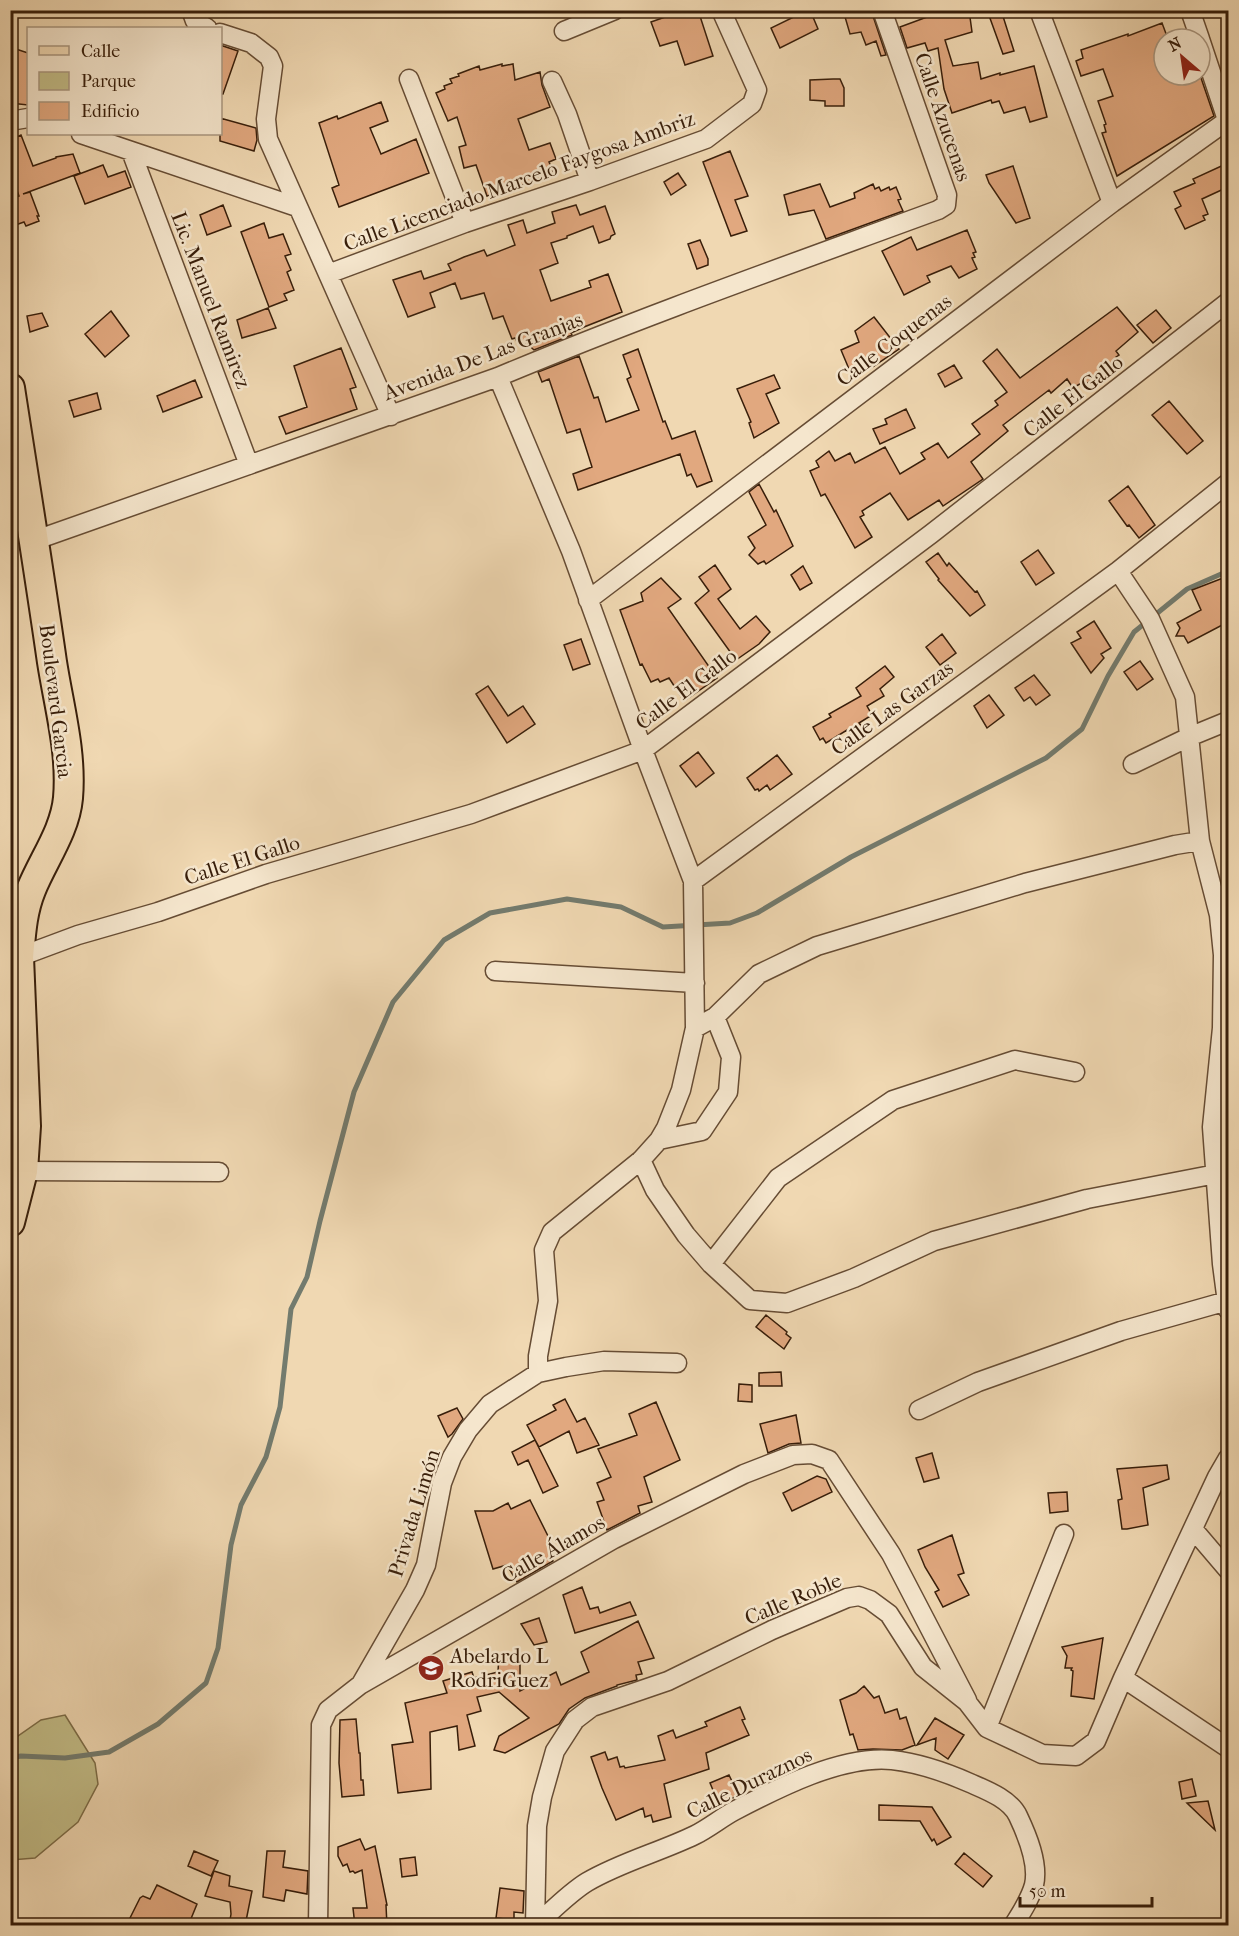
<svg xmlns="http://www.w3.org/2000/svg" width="1239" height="1936" font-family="'IM FELL French Canon',serif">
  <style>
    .green { fill: #c2bc87; stroke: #7d6d48; stroke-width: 1.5 }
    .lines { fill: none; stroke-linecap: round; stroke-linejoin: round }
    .stream { stroke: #737b6e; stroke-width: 5 }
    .building { fill: #e1a87f; stroke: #381e0a; stroke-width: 1.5 }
    .minor-casing { stroke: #664c34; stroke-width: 21 }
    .primary-casing { stroke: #381e0a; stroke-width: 32 }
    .minor { stroke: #f5e6cd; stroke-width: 18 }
    .primary { stroke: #f0d8b2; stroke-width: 28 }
    .labels { text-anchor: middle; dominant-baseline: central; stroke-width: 5; stroke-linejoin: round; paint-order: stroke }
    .street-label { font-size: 21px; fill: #381e0a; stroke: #f5e6cd }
    .poi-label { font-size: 21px; fill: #381e0a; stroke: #f5e6cd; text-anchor: start }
  </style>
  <rect width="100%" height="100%" fill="#f0d8b2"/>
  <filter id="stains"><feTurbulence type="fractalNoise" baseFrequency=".00333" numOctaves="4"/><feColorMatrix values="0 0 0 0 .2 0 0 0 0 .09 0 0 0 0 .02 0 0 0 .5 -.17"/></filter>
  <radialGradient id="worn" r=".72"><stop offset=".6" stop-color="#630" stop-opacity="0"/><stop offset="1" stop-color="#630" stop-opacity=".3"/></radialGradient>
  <path class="green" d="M65 1715 95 1763 98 1784 78 1822 35 1858 11 1860V1741L41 1720Z"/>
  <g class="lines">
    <path class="stream" d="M10 1758 21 1756 65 1758 109 1752 158 1724 206 1683 218 1648 231 1545 241 1505 266 1457 280 1407 291 1309 307 1277 320 1221 354 1092 393 1002 444 940 490 913 567 899 621 907 663 927 730 923 757 913 851 857 1046 758 1082 729 1108 676 1134 632 1187 589 1228 571"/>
  </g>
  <path class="building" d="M685 10H698L713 56 685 65 677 41 660 46 651 22Z
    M808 10H810L818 29 780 48 771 28Z
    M843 10H871L886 55 881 56 876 41 866 45 861 32 850 34Z
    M946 10H969L972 32 945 40 953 66 978 62 981 79 1000 73V75L1034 66 1047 117 1030 122 1025 107 1004 113 999 101 992 103 991 100 952 113 944 89 938 48 928 51 925 43 907 48 900 27Z
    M987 10H1001L1014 51 1003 54Z
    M1162 23 1168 39H1164V75H1200L1214 116 1117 176 1102 133 1106 132 1104 125 1106 124 1098 101 1113 96 1103 69 1081 76 1076 61 1083 58 1081 50 1128 34V36Z
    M220 45 238 51 223 94H220Z
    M10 47 28 53V105L10 103Z
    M502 64V66L513 64 515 80 540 72 542 85 550 107 518 119 529 150 550 143 556 159 549 162 554 174 497 194 496 193 487 196 476 165 464 168 459 147 466 145 457 117 448 121 436 93 445 89 444 86 452 83 450 79 459 76 458 74 479 66 480 70Z
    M833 79H840L844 88V106H825V101L810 100V80Z
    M381 102 388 121 370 128 381 154 416 139 429 173 339 207 332 188 339 185 319 123 337 116 338 119Z
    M220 118 256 128 257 140 254 151 220 141Z
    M21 135 33 166 56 158V157L73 154 80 173 23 194 30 192 39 216H37L39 221 26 226 24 222 10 227V199L19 196 10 171V140Z
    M730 151 748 196 735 200 747 231 731 236 703 162Z
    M1228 163V187L1202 199 1208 214 1203 216 1205 220 1185 229 1175 209 1181 206 1174 192 1195 183 1193 179Z
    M103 165 108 177 125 171 131 187 85 204 74 176Z
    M1013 166 1030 218 1016 223 989 183 986 175Z
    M678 173 686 185 671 195 664 182Z
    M820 184 830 207 855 198 854 193 873 184 875 189 879 187 881 191 889 187 890 190 896 187 901 199 898 200 903 211 826 239 814 210 789 215 784 195Z
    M223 205 231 226 207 235 200 215Z
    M576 205 580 215 605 206 615 234 611 236 610 239 599 243 593 226 567 236V238L551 243 558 263 540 270 551 301 591 287 589 281 608 274 622 312 584 327 571 333 572 335 534 350 524 341 518 344 515 338 512 339 503 316 493 319 484 293 461 299 455 283 430 293 435 307 408 317 393 280 421 271 424 279 451 270 448 264 464 257 484 250 487 256 515 245 508 225 523 220 527 233 555 223 552 212Z
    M264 223 269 238 283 234 291 254 285 256 291 270 287 272 294 290 284 294 287 300 269 307 241 232Z
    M967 230 976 252 973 253 975 257 972 258 977 269 959 278 951 266 927 276 930 282 904 295 882 251 911 237 917 250Z
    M700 240 708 259V265L697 269 688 244Z
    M1117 307 1138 332 1116 351 1119 355 1116 357 1118 359 1085 385 1083 382 1073 388 1067 379 1051 393 1049 390 1003 425 1008 431 971 462 983 479 943 506 939 500 908 520 890 493 862 511 864 515 860 517 872 537 855 548 825 494 821 496 810 471 819 467 816 461 829 451 835 461 850 453 855 463 885 447 900 474 925 459 921 453 938 443 948 458 980 434 972 424 998 405 995 401 1007 392 983 361 997 349 1020 378Z
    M268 308 276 328 242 338 237 320Z
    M1156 310 1171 328 1153 343 1137 325Z
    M111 311 129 336 105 357 85 334Z
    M42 313 48 326 30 332 27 316Z
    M874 317 899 349 868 370 865 362 849 369 841 350 859 342 855 331Z
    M341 348 356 387 350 389 357 409 286 434 279 417 307 407 294 366Z
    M638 349 663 422 665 421 672 439 695 431 712 481 697 487 691 474 687 476 680 454 578 490 573 474 592 467 580 429 567 433 549 379 542 382 538 372 579 356 594 398 598 397 606 422 639 410 627 379 631 377 623 355Z
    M954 365 962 378 945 387 938 374Z
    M774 375 780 388 766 394 779 423 754 438 749 423 751 422 737 389Z
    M195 380 202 397 163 412 157 396Z
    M97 393 101 409 74 417 69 401Z
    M1169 401 1203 441 1187 454 1152 415Z
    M906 409 915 428 880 444 873 429 887 424 885 419Z
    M759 484 774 512 776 510 793 546 766 564 764 561 758 564 749 555 755 548 748 537 766 525 749 492Z
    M1128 486 1155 525 1139 538 1129 525 1127 526 1109 501Z
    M1038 550 1054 573 1036 585 1021 562Z
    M938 553 947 566 949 563 975 592 977 591 985 605 970 616 938 580 939 579 926 562Z
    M715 565 731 589 718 599 740 629 756 616 770 632 759 644 736 660 695 603 709 591 699 577Z
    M803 566 812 583 800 590 791 575Z
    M661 578 681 599 668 608 717 678 684 701 669 678 660 682 658 679 651 682 642 664 640 665 620 610 643 601 641 593Z
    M1223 578 1228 595V622L1188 643 1184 636H1176L1180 628 1177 623 1201 610 1192 590Z
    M1094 621 1111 648 1101 654 1104 658 1091 673 1071 643 1081 638 1077 632Z
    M942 634 956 653 940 665 926 647Z
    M581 639 590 664 573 670 564 645Z
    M1140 661 1153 679 1137 690 1124 672Z
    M885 666 894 677 880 689 884 696 867 706 872 715 859 723 868 734 857 743 847 730 826 743 823 738 820 740 813 727 831 717 829 714 861 696 856 688Z
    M1034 675 1050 695 1036 705 1030 697 1024 701 1015 688Z
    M488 686 508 716 523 706 535 724 507 743 476 694Z
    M989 695 1004 715 987 728 974 706Z
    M698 752 714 773 696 787 680 766Z
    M777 755 792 774 770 790 767 785 759 791 758 789 755 790 747 778Z
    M766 1315 787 1332 786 1334 791 1338 784 1349 756 1327Z
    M781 1372 782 1386H759V1373Z
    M739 1384 752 1385V1402L738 1401Z
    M565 1399 577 1422 585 1418 599 1445 577 1453 569 1431 539 1447 527 1425 556 1410 553 1405Z
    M656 1402 680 1460 644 1477 652 1502 638 1506 640 1513 607 1530 597 1502 604 1500 597 1483 611 1477 598 1449 637 1435 629 1414Z
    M457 1408 463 1419 452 1434 448 1437 438 1416Z
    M796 1415 801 1443 789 1444 768 1453 760 1424Z
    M535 1440 558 1486 543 1493 528 1460 518 1465 512 1452Z
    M932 1453 939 1478 924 1482 916 1458Z
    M1167 1465 1169 1479 1143 1488 1148 1525 1127 1529H1122L1118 1500 1122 1499 1117 1469Z
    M817 1476 826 1479 832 1492 792 1511 783 1493Z
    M1067 1492 1068 1511 1050 1513 1048 1493Z
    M530 1500 556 1552 551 1556 553 1561 517 1582 507 1565 493 1569 475 1511H493L508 1503 511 1509Z
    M952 1535 964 1573 958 1575 969 1595 943 1607 935 1592 939 1590 925 1567 918 1550Z
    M582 1587 590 1609 598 1607 600 1613 630 1602 636 1615 575 1633 563 1595Z
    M539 1618 547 1642 534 1645 521 1624Z
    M638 1621 654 1658 638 1662 642 1674 636 1675 637 1680 617 1685V1686L585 1698 569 1709 559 1724 505 1753 494 1750 499 1736 529 1718 499 1692 477 1697 481 1711 467 1715 475 1746 459 1750 457 1726 430 1732 431 1789 398 1793 392 1745 413 1742 405 1703 447 1693 443 1681 472 1672 474 1678 498 1672 499 1654 520 1655V1691L556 1672 561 1685 589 1672 581 1652Z
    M1103 1638 1094 1699 1071 1696 1073 1671 1071 1670 1072 1668H1065L1067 1656 1062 1647Z
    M864 1686 874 1698 879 1696 885 1713 897 1709 900 1719 906 1717 915 1745 902 1750 873 1749 858 1750 853 1734 850 1735 840 1700 856 1693Z
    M740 1707 745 1719 742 1720 749 1735 706 1753 709 1769 664 1784 671 1817 653 1822 651 1815 645 1817 643 1808 616 1820 602 1788 591 1757 605 1752 608 1760 617 1757 620 1767 624 1766 625 1768 665 1760 658 1736 673 1730 676 1738 707 1726 705 1722Z
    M935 1718 964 1735 948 1759 935 1750 936 1738 917 1745Z
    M356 1719 359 1753H360L361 1780H363L364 1795 342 1797 339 1763 340 1720Z
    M729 1775 739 1796 718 1802 710 1783Z
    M1192 1779 1196 1796 1182 1799 1179 1782Z
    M1208 1801 1215 1830 1187 1803Z
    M879 1805 932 1807 951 1837 937 1845 934 1839 932 1841 920 1821 879 1820Z
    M360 1839 365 1850 375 1846 387 1905H386L387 1926H355L353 1908H367L362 1870 355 1873 353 1871 350 1872 347 1864 343 1866 338 1856V1847Z
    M194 1851 218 1861 211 1876 188 1866Z
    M267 1851H285L283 1867 308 1871 307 1894 286 1890 284 1901 263 1897Z
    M964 1853 992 1876 983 1887 955 1864Z
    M415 1857 417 1875 402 1877 400 1859Z
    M214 1871 230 1876 229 1886 252 1891 245 1926H229L231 1914 230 1902 205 1896Z
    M157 1885 197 1904 188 1926H126L140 1898 143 1896 150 1899Z
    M500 1888 524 1891 523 1913 514 1912V1920L496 1918Z"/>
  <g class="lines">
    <defs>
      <path id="minor" d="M191 10 195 21 207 28
        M1039 10 1112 203
        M1190 10 1200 39
        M564 31 615 10
        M220 33 251 43 269 57 273 66 266 119 268 139 391 416
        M1200 39 1227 120
        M409 79 465 223
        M552 81 567 114 590 181
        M10 121 28 118
        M81 134 297 207
        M131 151 249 465
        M328 274 465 223 590 181 706 139 752 104 757 90 721 10
        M498 377 571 551 643 750 693 881 695 1028 681 1090 666 1128 659 1140 641 1160 552 1232 544 1250 548 1301 538 1356V1373
        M33 541 498 377C643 316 791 264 938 210L946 205 947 195 882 10
        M1118 571 1150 619 1185 697 1200 841 1219 915 1223 955 1222 1028 1212 1127 1222 1264 1228 1310
        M588 600 1112 203 1228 120
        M1133 764 1189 737 1228 721
        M693 881 1118 571 1228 483
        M19 957 78 935 158 912 266 874 471 814 643 750 931 534 1228 302
        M495 971 695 983
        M695 1028 715 1017 759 974 817 946 1025 883 1175 845 1200 841
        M659 1140 702 1131 728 1092 731 1057 715 1017
        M641 1160 655 1190 686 1235 711 1264 750 1300 787 1303 854 1278 934 1241 1087 1199 1216 1174
        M23 1171 219 1172
        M711 1264 778 1178 893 1100 1015 1060 1075 1072
        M919 1410 978 1382 1121 1331 1227 1301
        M1193 1529 1228 1570
        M1123 1678 1228 1748
        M361 1684 415 1590 426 1565 442 1483 452 1457 468 1430 490 1404 538 1373 566 1367 604 1361 677 1363
        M987 1728 1064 1534
        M318 1926 321 1725 328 1710 360 1685 614 1539 744 1474 793 1455 812 1454 829 1460 891 1554 967 1700
        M535 1926 537 1826 542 1797 555 1751 575 1720 592 1707 668 1681 772 1630 847 1598 859 1596 870 1600 889 1614 923 1667 967 1702 987 1728 1042 1754 1076 1756 1096 1741 1123 1678 1217 1477 1228 1458
        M535 1926C552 1911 569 1893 587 1882 621 1862 660 1852 695 1835 709 1828 721 1818 734 1811 778 1788 842 1755 892 1760 919 1763 945 1772 970 1783 986 1790 1010 1799 1018 1816 1027 1835 1039 1863 1034 1885 1030 1900 1021 1913 1013 1926"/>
      <path id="primary" d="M10 388C24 479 39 571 52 662 59 707 72 752 68 798 65 831 43 860 31 890 22 912 21 935 19 957L26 1126 23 1171 10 1222"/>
    </defs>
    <use href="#minor" class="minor-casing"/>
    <use href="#primary" class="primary-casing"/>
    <use href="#minor" class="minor"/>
    <use href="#primary" class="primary"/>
  </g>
  <defs>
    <symbol id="school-disc" viewBox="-11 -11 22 22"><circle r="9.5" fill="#8f2418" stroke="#f5e6cd"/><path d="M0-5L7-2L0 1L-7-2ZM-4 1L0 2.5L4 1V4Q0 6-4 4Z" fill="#fff"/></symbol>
  </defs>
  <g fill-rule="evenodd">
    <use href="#school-disc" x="416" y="1653" width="30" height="30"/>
  </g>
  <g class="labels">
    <g class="street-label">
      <text transform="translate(943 117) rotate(71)">Calle Azucenas</text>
      <text transform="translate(519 181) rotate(-20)">Calle Licenciado Marcelo Faygosa Ambriz</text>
      <text transform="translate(211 300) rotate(69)">Lic. Manuel Ramirez</text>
      <text transform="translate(894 340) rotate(-37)">Calle Coquenas</text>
      <text transform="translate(483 356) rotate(-21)">Avenida De Las Granjas</text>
      <text transform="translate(1073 396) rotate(-38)">Calle El Gallo</text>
      <text transform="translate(686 689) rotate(-37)">Calle El Gallo</text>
      <text transform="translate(56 701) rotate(83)">Boulevard Garcia</text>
      <text transform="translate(892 708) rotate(-36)">Calle Las Garzas</text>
      <text transform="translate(242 860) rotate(-18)">Calle El Gallo</text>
      <text transform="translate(414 1513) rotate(-73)">Privada Limón</text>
      <text transform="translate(553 1549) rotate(-30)">Calle Álamos</text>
      <text transform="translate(793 1599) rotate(-23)">Calle Roble</text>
      <text transform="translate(749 1783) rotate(-26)">Calle Duraznos</text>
    </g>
    <g class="poi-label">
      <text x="450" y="1656">Abelardo L<tspan x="450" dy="24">RodriGuez</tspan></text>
    </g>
  </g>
  <rect width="1239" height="1936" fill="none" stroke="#f0d8b2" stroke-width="36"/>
  <rect x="12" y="12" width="1215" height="1912" fill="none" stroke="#381e0a" stroke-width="3"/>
  <rect x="18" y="18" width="1203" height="1900" fill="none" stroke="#381e0a" stroke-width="1.5"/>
  <rect x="27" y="27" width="195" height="108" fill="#f5e6cd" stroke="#a9967f" stroke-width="1.5"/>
  <rect x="39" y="46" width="30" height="9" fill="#f0d8b2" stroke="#a9967f" stroke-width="1.5"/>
  <text x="81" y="57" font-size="18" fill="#381e0a">Calle</text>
  <rect x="39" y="72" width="30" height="18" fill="#c2bc87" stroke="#a9967f" stroke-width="1.5"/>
  <text x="81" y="87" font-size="18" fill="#381e0a">Parque</text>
  <rect x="39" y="102" width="30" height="18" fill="#e1a87f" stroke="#a9967f" stroke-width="1.5"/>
  <text x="81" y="117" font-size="18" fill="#381e0a">Edificio</text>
  <g transform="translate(1182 57) rotate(331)"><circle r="28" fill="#f5e6cd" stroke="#a9967f" stroke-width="1.5"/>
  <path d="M0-4.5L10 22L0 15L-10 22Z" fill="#8f2418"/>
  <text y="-9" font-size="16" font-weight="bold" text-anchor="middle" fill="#381e0a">N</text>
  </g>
  <path d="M1020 1897v9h132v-9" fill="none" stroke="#381e0a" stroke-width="3"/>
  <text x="1029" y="1897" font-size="18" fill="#381e0a" stroke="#f5e6cd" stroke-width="4.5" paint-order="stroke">50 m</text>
  <rect width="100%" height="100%" filter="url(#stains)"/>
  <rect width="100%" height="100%" fill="url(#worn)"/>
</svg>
